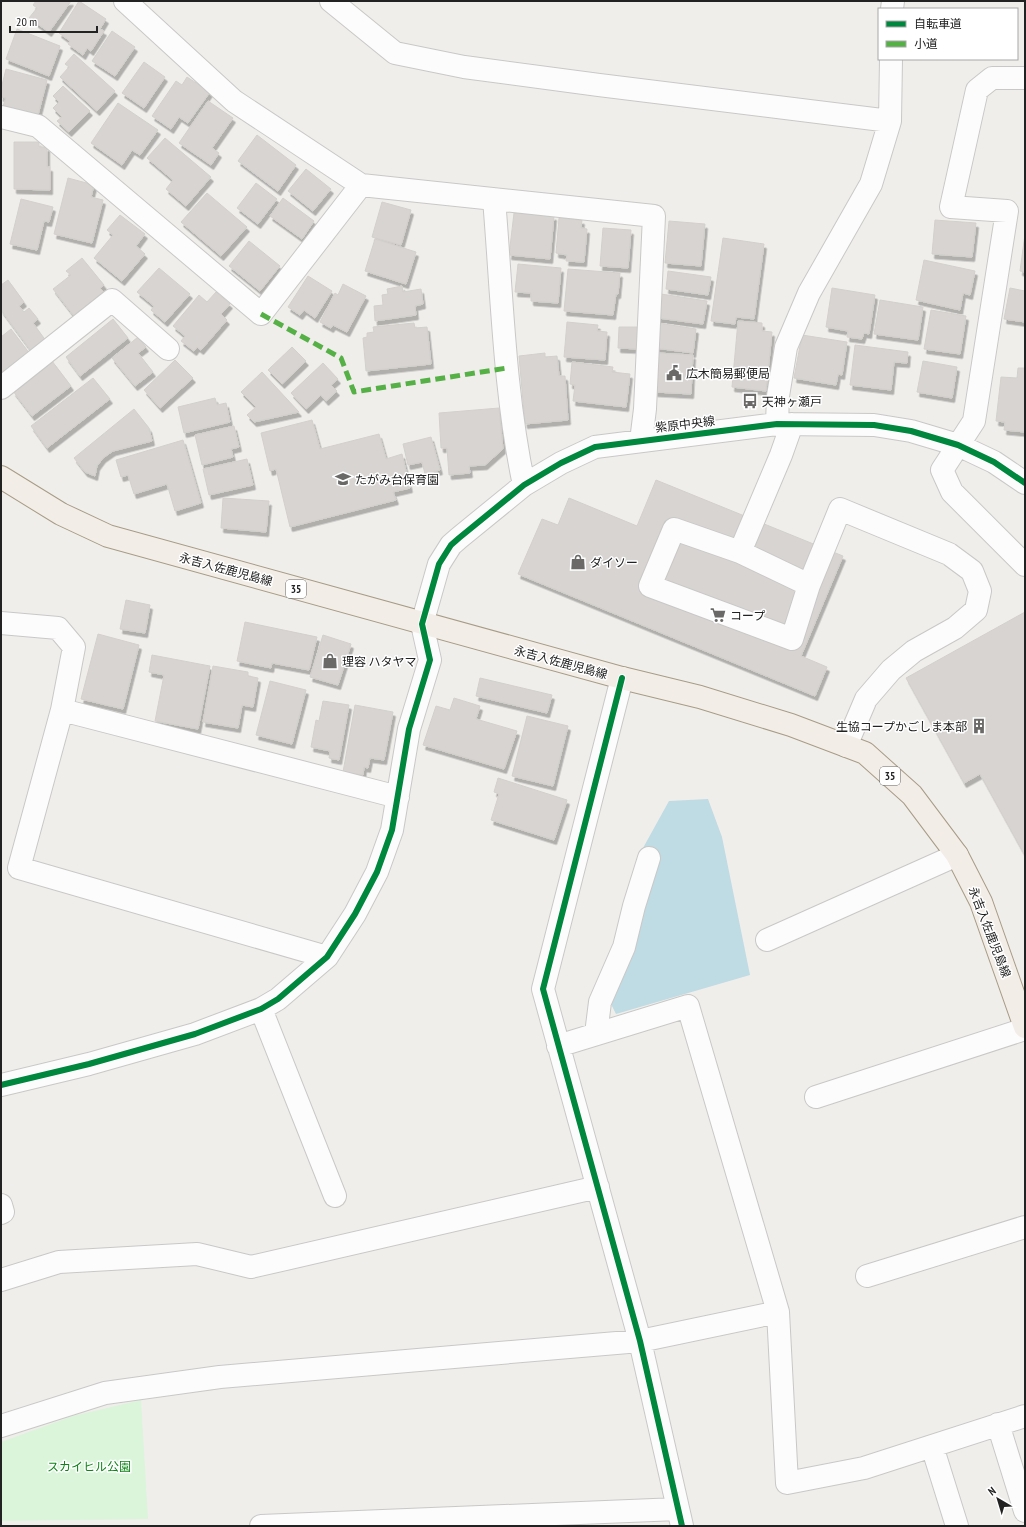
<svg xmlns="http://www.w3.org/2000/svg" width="1026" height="1527" font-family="'PT Sans Narrow','Noto Sans JP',sans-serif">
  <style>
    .park { fill: #daf5da }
    .water { fill: #bfdbe3 }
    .building { fill: #d7d4d2; stroke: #d3d0cc; filter: url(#shadow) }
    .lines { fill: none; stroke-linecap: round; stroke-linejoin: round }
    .minor-casing { stroke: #c9c8c7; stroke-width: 24 }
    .major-casing { stroke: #a79c86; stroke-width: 24 }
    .minor { stroke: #fdfcfc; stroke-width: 22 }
    .major { stroke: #f3ede7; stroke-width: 22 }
    .quiet { stroke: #55b145; stroke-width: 5; stroke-dasharray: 10 5; stroke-linecap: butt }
    .cycleway-casing { stroke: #fff; stroke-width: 8 }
    .cycleway { stroke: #00873e; stroke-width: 6 }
    .labels { text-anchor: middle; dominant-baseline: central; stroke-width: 3; stroke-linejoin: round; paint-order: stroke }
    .shield { fill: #fff; stroke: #646464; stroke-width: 1 }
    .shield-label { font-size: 11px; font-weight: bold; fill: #222 }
    .poi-label { font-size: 12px; fill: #222; stroke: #fff; text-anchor: start }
    .street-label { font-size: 12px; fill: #222; stroke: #fff }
    .park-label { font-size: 12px; fill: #0c8416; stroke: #fff }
  </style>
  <defs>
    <filter id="shadow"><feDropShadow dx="2.5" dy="4.5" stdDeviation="0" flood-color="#0004"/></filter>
  </defs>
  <rect width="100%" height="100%" fill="#f0eeeb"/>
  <path class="park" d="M141 1400 148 1519 1 1521V1442L73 1416Z"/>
  <path class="water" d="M708 799 722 837 750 975 616 1014 609 1000 660 854 643 848 669 801Z"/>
  <path class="building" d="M36 1H71L49 32 29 18 37 8 33 5Z
    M79 1 106 19 100 29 104 31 91 51 87 48 83 55 68 44 70 41 59 33Z
    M17 29 60 46 49 76 6 59Z
    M112 31 135 47 115 76 92 61Z
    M74 54 115 91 97 111 60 77 69 67 65 64Z
    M144 62 165 77 144 108 122 93Z
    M6 69 47 80 38 115 3 106 6 98 1 97V89Z
    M187 77 210 92 188 123 179 117 171 129 152 116 176 81 182 85Z
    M63 86 90 111 69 132 57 121 62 117 53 108 59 102 53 96Z
    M208 101 233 118 212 148 219 153 211 165 179 143Z
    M118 103 158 130 140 155 132 150 122 165 91 143Z
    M257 135 296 165 278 191 238 161Z
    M165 138 211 177 186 206 166 189 173 180 147 158Z
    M14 142H39V147H47V167H50V190L14 189Z
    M306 169 331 189 313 211 288 191Z
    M68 178 94 185 91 197 103 200 92 243 54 234Z
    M256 183 277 199 258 224 237 208Z
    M207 193 247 227 221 256 181 222Z
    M283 198 314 221 302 239 270 216Z
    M21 199 53 207 49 222 44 221 37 250 10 244Z
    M382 202 411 210 401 245 372 237Z
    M514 213 554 216 550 259 509 255Z
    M120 215 145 234 136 246 145 254 122 281 94 258 113 235 107 230Z
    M559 218 582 220 581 228 587 229 584 262 566 261 567 255 556 253Z
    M935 220 976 223 972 257 932 254Z
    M669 221 705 224 701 266 665 263Z
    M603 228 631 230 628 268 600 266Z
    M1025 234V272L1020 271Z
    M723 238 764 244 754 319 736 317 735 324 711 321Z
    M375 239 416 252 406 284 365 271Z
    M249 241 280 266 260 291 229 266Z
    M82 258 104 285 100 288 104 292 74 316 53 289 71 275 66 271Z
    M924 260 975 271 970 295 963 293 960 310 916 300Z
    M518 264 561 268 558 303 531 301V293L515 292Z
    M159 268 190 294 165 322 151 310 154 306 137 292Z
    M568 269 620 273 618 294H616L613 315 564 311Z
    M668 271 711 277 708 295 666 289Z
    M308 276 332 291 315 318 304 310 300 315 288 307Z
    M8 280 24 302 19 306 24 312 29 308 38 319 33 323 46 341 32 352 1 310V285Z
    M343 284 366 296 347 332 333 325 331 328 320 322 335 293 338 295Z
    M402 286 403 292 421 289 423 304 415 306 416 315 375 321 374 306 383 305 382 295 388 294 387 289Z
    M832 288 875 295 869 334 864 333 862 339 847 337 848 331 826 327Z
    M1010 288 1025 291V322L1004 319Z
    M216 292 230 304 221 314 227 320 201 350 197 347 194 351 181 341 185 336 173 326 199 295 207 302Z
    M661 294 707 301 703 324 658 318Z
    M880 300 923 307 918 340 874 334Z
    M931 310 966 316 960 354 924 349Z
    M113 319 128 338 80 376 66 357Z
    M738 321 762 323V331L772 332 766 391 732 387Z
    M567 322 598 325 597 331 607 332 605 360 564 357Z
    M414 323 415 328 427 327 431 364 366 371 363 338 367 337V333L374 332 373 327Z
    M658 323 696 329 693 353 655 348Z
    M619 327H639L638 349 618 348Z
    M11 329 30 354 1 375V337Z
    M802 335 847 342 842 375 838 374 836 385 794 378Z
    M138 337 146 347 138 353 153 372 135 386 112 358Z
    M855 345 908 352 907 363 894 362 891 390 850 385Z
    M292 347 306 361 282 384 268 370Z
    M545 353V357L557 356 559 376H565L568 420 525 424 519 356Z
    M657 353 693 355 691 394 655 392Z
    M175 360 193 378 160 408 144 390Z
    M52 361 71 386 32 416 13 391Z
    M923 361 957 367 952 398 917 392Z
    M572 362 613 367 612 372 630 374 626 407 573 401 575 385 570 384Z
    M323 363 338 379 331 385 337 391 326 401 321 395 306 409 291 393Z
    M1018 368H1025V432L1004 430 1005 422 996 421 1001 377 1017 378Z
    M262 372 299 412 254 422 247 415 256 407 241 392Z
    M93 378 110 399 47 448 31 426Z
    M215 398 217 405 226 403 230 422 184 433 178 407Z
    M499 408 503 449 485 465 469 466 470 473 449 475 447 448H441L439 413Z
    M134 409 149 428 152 441 113 451 103 458 97 466 95 476 85 472 74 458Z
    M312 420 320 449 379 434 386 459 402 454 410 488 393 492 396 500 290 527 276 469 270 471 261 433Z
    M234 426 239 447 231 449 233 457 202 465 195 435Z
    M431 437 440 470 425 474 422 462 408 465 403 444Z
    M183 440 201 503 175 511 167 484 134 494 128 475 121 477 116 460Z
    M247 459 253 485 209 495 203 469Z
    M656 480 843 556 801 656 827 667 815 696 518 574 542 519 558 525 569 498 637 526Z
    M223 498 269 501 266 532 221 528Z
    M126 600 150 605 145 633 120 629Z
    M1025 612V856L980 774 964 783 906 678Z
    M245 622 317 637 309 670 272 663 271 668 237 661Z
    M98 634 139 645 123 709 81 699Z
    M323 635 351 644 338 685 310 677Z
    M152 655 210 666 198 729 155 721 164 675 149 672Z
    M213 666 248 672V676L258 678 253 707 242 705 238 728 203 722Z
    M480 678 552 695 547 713 476 696Z
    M270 681 306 690 292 744 256 735Z
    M454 698 480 706 476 719 517 731 504 769 423 745 436 706 450 710Z
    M323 701 349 705 339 760 329 758 330 751 311 747 316 720 319 721Z
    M355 705 393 712 384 760 370 758 368 768 364 767 363 775 343 772Z
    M527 716 568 726 553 786 512 776Z
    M498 778 567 800 554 840 491 820 499 794 494 792Z"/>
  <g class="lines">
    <defs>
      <path id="minor" d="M125 1 234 101 361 185 654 216 645 409 641 441
        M331 1 395 53 464 67 599 85 890 121
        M892 9 893 1
        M1025 78H992L977 90 951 207 1007 211 974 421 942 470 952 492 1025 565
        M1 117 38 126 261 314 361 185
        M494 199C502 294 504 391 524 485
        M1 388 112 300 168 349
        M777 424 778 396 786 347 809 293 871 184 890 121 891 59
        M674 529 740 552 809 585 792 639 650 586Z
        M740 552 781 455 792 424
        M809 585 840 509 949 554 972 571 980 591 976 610 955 628 914 651 891 670 866 699 846 746
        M1 623 58 628 74 647 62 710 19 868 327 957
        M622 678 543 989 640 1341 682 1526
        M62 710 398 797
        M767 940 957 855
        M261 1009 335 1196
        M596 1034 600 1002 624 947 634 906 649 858
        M558 1046 688 1006 778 1312 787 1483 864 1468 1025 1416
        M1 1085 89 1064 195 1034 261 1009 278 999 327 957 355 914 377 872 392 830 409 729 430 660 422 624 439 564 451 545 459 538 524 485 561 463 595 447 777 424 874 425 911 431 958 445 994 462 1025 483
        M816 1097 1025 1029
        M1 1205 3 1212 1 1213
        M867 1276 1025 1227
        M1 1280 59 1262 197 1254 251 1267 598 1187
        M998 1424 1025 1511
        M1 1426 105 1393 220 1377 640 1341 778 1312
        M932 1446 957 1526
        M261 1526 678 1509"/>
      <path id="major" d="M1 477 61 514 108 536 622 678 700 697 791 725 865 753 912 795 957 855 981 902 1025 1027"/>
    </defs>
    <use href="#minor" class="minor-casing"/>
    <use href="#major" class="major-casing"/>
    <use href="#minor" class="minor"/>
    <use href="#major" class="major"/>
    <path class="quiet" d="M261 314 341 358 354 392 507 368"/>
    <defs>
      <path id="cycleway" d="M622 678 543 989 640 1341 682 1526
        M1 1085 89 1064 195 1034 261 1009 278 999 327 957 355 914 377 872 392 830 409 729 430 660 422 624 439 564 451 545 459 538 524 485 561 463 595 447 777 424 874 425 911 431 958 445 994 462 1025 483"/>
    </defs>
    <use href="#cycleway" class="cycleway-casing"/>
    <use href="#cycleway" class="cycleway"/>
  </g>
  <defs>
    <symbol id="civic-bare" viewBox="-9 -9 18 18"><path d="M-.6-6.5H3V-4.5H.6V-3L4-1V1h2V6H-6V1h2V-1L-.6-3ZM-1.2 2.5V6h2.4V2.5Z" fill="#6a6968" stroke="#fff" stroke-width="2.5" paint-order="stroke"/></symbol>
    <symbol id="bus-bare" viewBox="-9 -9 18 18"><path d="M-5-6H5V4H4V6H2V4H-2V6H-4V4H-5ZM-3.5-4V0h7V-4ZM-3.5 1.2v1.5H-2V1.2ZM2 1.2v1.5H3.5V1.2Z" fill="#6a6968" stroke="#fff" stroke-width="2.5" paint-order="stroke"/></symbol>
    <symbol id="school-bare" viewBox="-9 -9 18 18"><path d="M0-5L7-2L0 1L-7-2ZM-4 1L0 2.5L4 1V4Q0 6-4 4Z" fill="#6a6968" stroke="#fff" stroke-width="2.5" paint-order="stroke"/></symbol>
    <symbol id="shop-bare" viewBox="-9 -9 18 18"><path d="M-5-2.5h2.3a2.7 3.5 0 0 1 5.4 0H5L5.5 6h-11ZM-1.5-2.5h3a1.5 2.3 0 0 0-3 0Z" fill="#6a6968" stroke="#fff" stroke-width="2.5" paint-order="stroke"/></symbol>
    <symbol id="supermarket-bare" viewBox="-9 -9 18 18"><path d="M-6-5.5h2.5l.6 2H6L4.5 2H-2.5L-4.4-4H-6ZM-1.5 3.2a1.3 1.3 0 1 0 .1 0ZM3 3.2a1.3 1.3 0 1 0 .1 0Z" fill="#6a6968" stroke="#fff" stroke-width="2.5" paint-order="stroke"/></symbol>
    <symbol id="building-bare" viewBox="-9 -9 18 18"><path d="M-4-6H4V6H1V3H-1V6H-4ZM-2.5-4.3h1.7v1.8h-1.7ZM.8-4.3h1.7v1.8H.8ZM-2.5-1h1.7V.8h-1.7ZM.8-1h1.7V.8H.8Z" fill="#6a6968" stroke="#fff" stroke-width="2.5" paint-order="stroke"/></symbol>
  </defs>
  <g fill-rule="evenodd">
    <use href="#civic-bare" x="663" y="362" width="22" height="22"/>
    <use href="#bus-bare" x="739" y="390" width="22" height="22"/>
    <use href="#school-bare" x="332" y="468" width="22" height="22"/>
    <use href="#shop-bare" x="567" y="551" width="22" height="22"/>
    <use href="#supermarket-bare" x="707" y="604" width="22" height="22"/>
    <use href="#shop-bare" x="319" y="650" width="22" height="22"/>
    <use href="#building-bare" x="968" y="715" width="22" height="22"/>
  </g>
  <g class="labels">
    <g class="shield">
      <rect x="286" y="580" width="20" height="18" rx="3"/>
      <rect x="880" y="767" width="20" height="18" rx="3"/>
    </g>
    <g class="shield-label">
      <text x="296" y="589">35</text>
      <text x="890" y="776">35</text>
    </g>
    <g class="poi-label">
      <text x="686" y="373">広木簡易郵便局</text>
      <text x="762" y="401">天神ヶ瀬戸</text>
      <text x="355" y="479">たがみ台保育園</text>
      <text x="590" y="562">ダイソー</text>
      <text x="730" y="615">コープ</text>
      <text x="342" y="661">理容 ハタヤマ</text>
      <text x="967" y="726" text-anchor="end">生協コープかごしま本部</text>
    </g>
    <g class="street-label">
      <text transform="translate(685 424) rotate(-7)">紫原中央線</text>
      <text transform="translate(226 569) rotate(15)">永吉入佐鹿児島線</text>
      <text transform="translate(561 662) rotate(15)">永吉入佐鹿児島線</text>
      <text transform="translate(990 932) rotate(69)">永吉入佐鹿児島線</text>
    </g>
    <g class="park-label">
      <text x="89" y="1466">スカイヒル公園</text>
    </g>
  </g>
  <rect width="1026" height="1527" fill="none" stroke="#222222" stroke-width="4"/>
  <rect x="878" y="8" width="140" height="52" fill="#ffffff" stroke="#a7a7a7"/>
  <rect x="886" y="21" width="20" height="6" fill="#00873e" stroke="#a7a7a7"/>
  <text x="914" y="28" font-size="12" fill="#222222">自転車道</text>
  <rect x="886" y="41" width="20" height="6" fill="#55b145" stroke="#a7a7a7"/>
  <text x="914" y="48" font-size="12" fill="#222222">小道</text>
  <g transform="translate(998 1499) rotate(322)" stroke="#ffffff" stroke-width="3" paint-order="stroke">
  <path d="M0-3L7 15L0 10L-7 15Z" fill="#222222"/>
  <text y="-6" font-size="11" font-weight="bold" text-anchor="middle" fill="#222222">N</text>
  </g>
  <path d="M10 26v6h87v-6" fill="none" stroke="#222222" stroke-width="2"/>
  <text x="16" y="26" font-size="12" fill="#222222" stroke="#ffffff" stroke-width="3" paint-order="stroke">20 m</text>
</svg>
